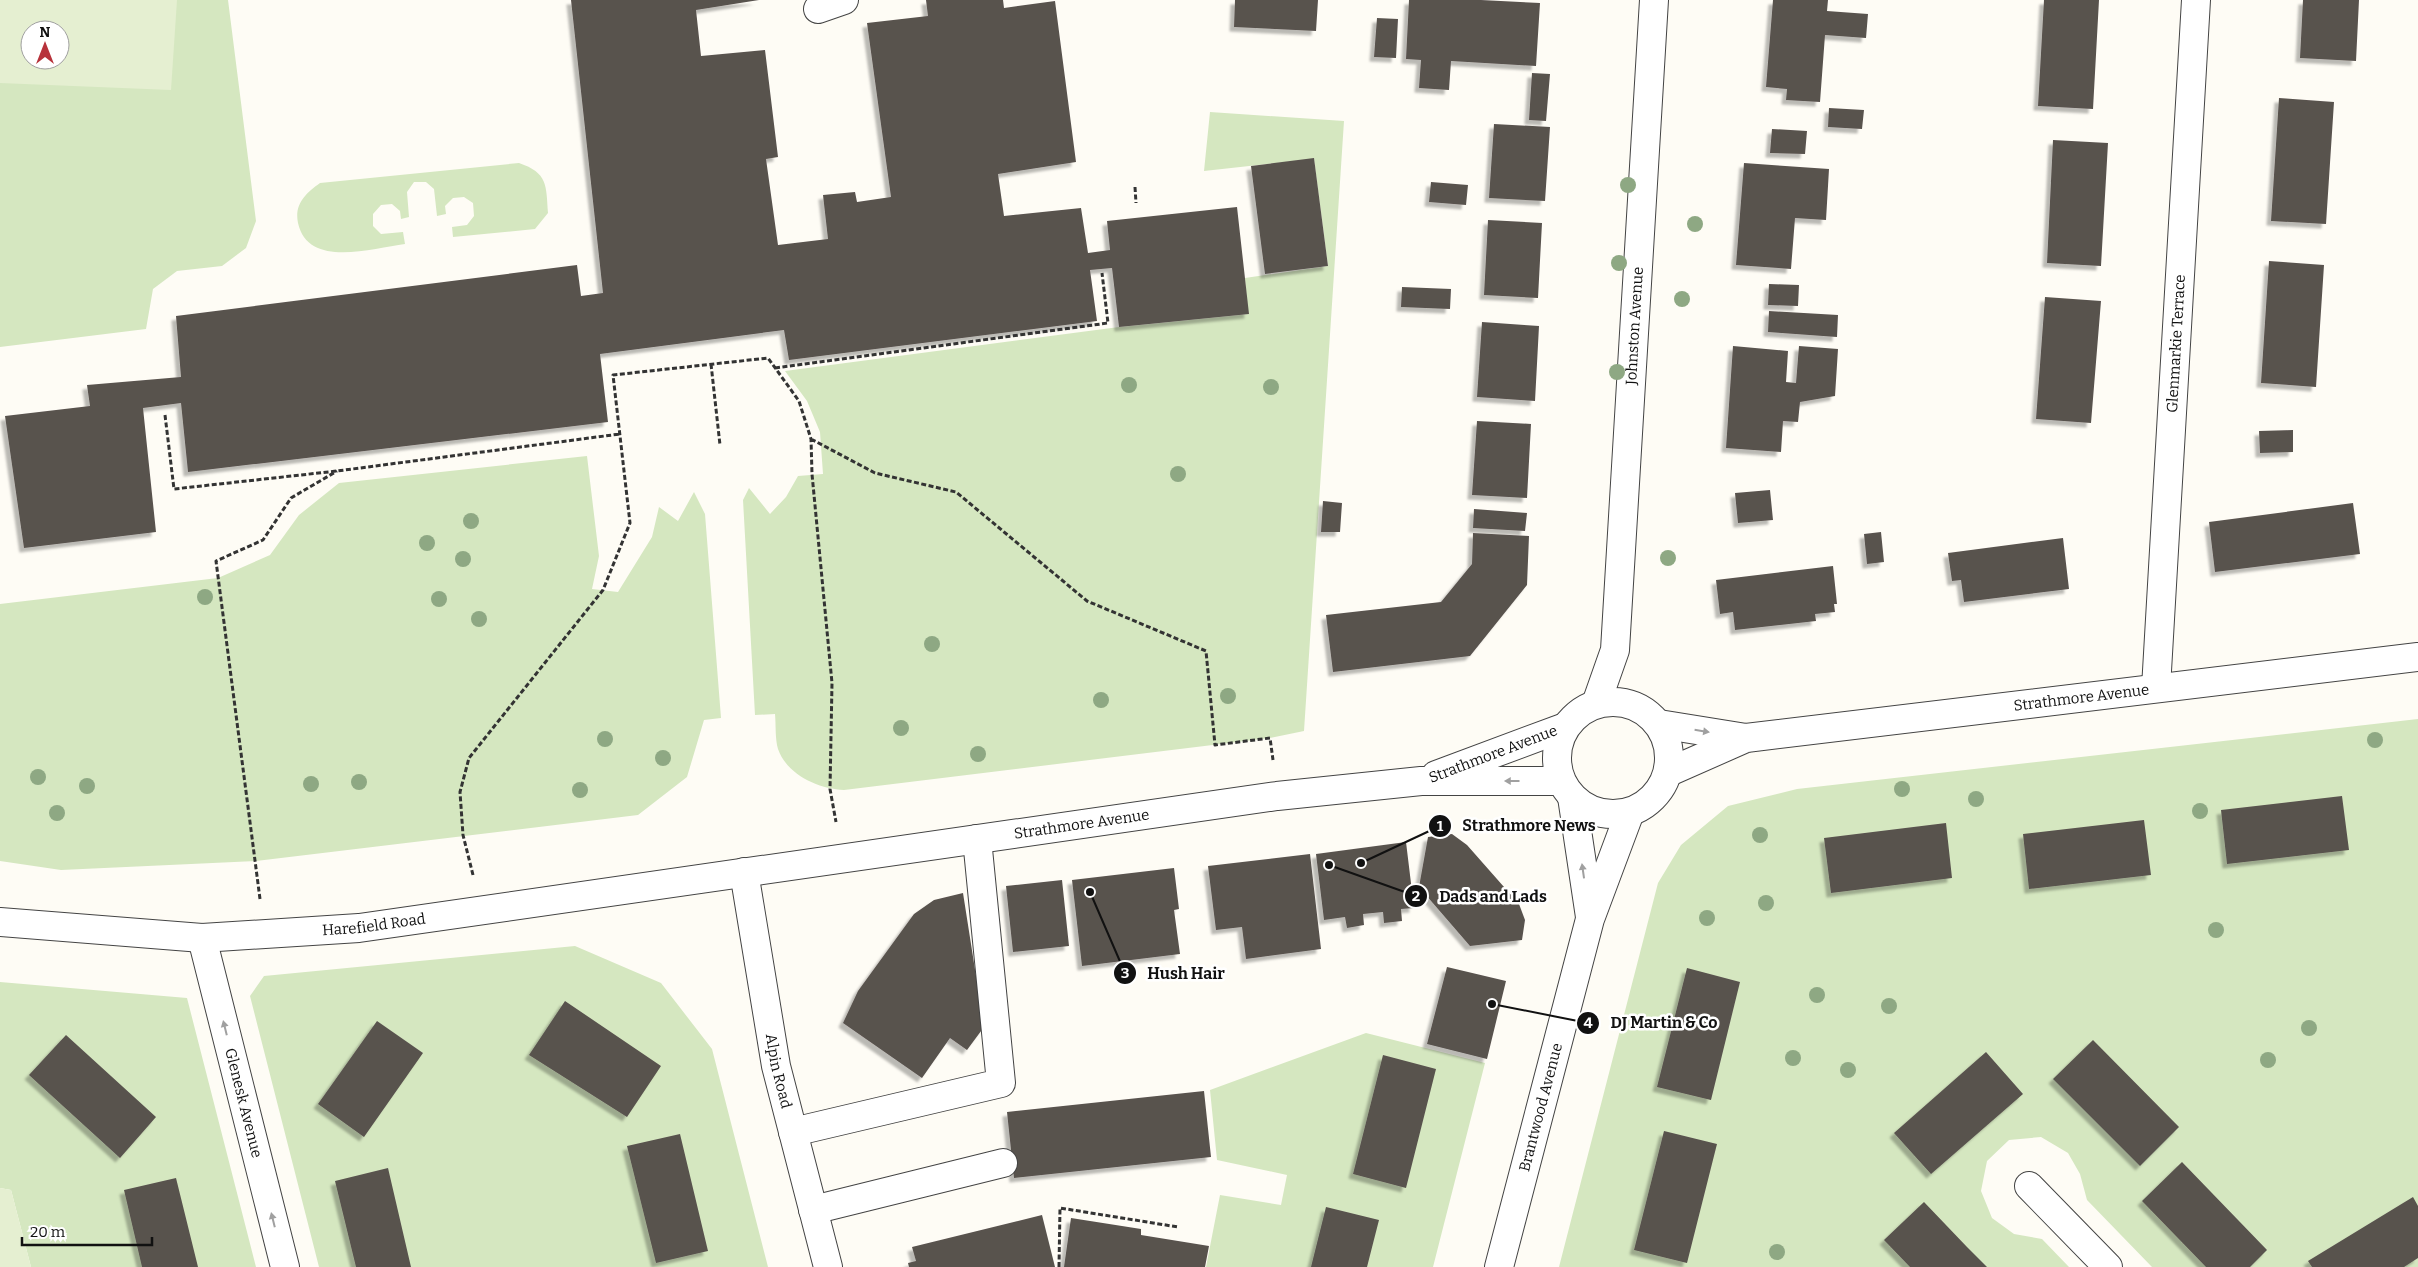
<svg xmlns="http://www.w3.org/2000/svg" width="2418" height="1267" font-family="Bitter,serif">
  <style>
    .green { fill: #d5e7c0; fill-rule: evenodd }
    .pitch { fill: #e5efd1; fill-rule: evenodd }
    .building { fill: #59524e; filter: url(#shadow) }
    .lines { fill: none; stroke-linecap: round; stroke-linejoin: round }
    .minor-casing { stroke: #444; stroke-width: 30 }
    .path { stroke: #333; stroke-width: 3; stroke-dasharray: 5 2.5; stroke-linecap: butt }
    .minor { stroke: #fff; stroke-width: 28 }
    .tree { fill: #8ea883 }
    .oneway { fill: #a0a0a0 }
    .labels { text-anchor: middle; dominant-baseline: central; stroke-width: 5; stroke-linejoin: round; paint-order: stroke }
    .street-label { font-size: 15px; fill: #111; stroke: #fff }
    .leader { fill: none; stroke: #111; stroke-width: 2 }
    .callout-dot { fill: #111; stroke: #fff; stroke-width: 2 }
    .mark-label { font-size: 15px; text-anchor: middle; font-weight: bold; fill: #fff }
    .callout-label { font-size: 16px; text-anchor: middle; font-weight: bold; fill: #111; stroke: #fff; stroke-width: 5; stroke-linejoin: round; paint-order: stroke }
  </style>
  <defs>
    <filter id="shadow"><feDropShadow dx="-4.5" dy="4.5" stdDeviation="1" flood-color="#0004"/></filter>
  </defs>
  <rect width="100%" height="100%" fill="#fefcf5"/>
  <path class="green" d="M0 0H228L256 221 246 248 222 266 177 271 153 289 146 329 0 347ZM30 30H60V60H30Z
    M1210 112 1344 121 1304 731 1270 738 844 790C819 789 787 775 778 749 775 739 776 725 775 714L755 715 743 500 749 488 770 514 786 497 798 476 823 474 820 432 807 401 785 371 1119 327 1248 314 1245 278 1328 266 1314 159 1204 171Z
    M519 163C548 173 546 185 548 213L535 229 453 237 452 227 467 225 474 216 473 203 464 197 453 198 445 206 446 214 437 216 434 189 426 182H414L407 192 409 217 401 219 400 211 392 204 381 205 373 214V226L381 234 403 232 405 244C372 248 308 269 298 223 294 204 306 193 320 183Z
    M587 456 599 556 592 589 618 592 652 537 659 507 678 521 694 492 705 514 721 718 704 720 687 777 638 815 256 861 61 870 0 861V604L218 578 270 555 299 515 339 483Z
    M2418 719V1267H2152L2087 1200 2080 1174 2068 1153 2041 1137 2009 1140 1987 1161 1981 1191 1992 1218 2014 1234 2042 1239 2069 1267H1559L1658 883 1681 845 1728 806 1797 789Z
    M575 946 661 983 712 1049 768 1267H319L250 996 264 976Z
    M0 982 187 998 256 1267H31L11 1190 0 1188Z
    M1366 1033 1485 1063 1433 1267H1206L1220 1195 1281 1205 1287 1175 1217 1160 1210 1090Z"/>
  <path class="pitch" d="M0 0H177L171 90 0 83ZM30 30H60V60H30Z
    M0 1188 11 1190 31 1267H0Z"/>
  <path class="building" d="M571 0H759L696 10 701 56 765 50 778 157 766 159 778 245 828 239 823 195 855 192 857 202 891 197 867 23 928 16 926 0H1003L1004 8 1055 1 1076 162 998 174 1004 216 1081 208 1088 253 1110 250 1107 221 1237 207 1249 314 1119 327 1112 268 1090 270 1097 321 789 360 784 330 600 354 608 422 188 472 181 403 143 408 156 532 24 548 5 416 90 406 87 385 181 377 176 316 577 265 581 296 603 293Z
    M1235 0H1318L1316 31 1234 27Z
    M1409 0H1481L1540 3 1536 66 1451 61 1449 90 1419 88 1421 60 1406 59Z
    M1773 0H1828L1827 11 1868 14 1866 38 1825 35 1820 102 1786 100 1787 89 1766 87Z
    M2044 0H2099L2093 109 2038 106Z
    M2303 0H2359L2356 61 2300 58Z
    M1377 18 1398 19 1396 58 1374 57Z
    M1532 73 1550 74 1546 121 1529 120Z
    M2279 98 2334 102 2326 224 2271 221Z
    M1829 108 1864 110 1862 129 1828 127Z
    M1494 124 1550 127 1545 201 1489 198Z
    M1772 129 1807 131 1805 154 1770 153Z
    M2053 140 2108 143 2101 266 2047 263Z
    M1314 158 1328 266 1265 274 1251 166Z
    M1744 163 1829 169 1826 220 1795 218 1791 269 1736 265Z
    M1431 182 1468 185 1466 205 1429 202Z
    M1488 220 1542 223 1538 298 1484 295Z
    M2269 261 2324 265 2316 387 2261 383Z
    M1769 284 1799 285 1798 306 1768 305Z
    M1402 287 1451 289 1450 309 1401 307Z
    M2045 297 2101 301 2091 423 2036 419Z
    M1769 311 1838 315 1837 337 1768 332Z
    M1482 322 1539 326 1535 401 1477 397Z
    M1733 346 1788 351 1786 382 1796 383 1799 346 1838 349 1835 396 1800 402 1798 422 1783 421 1781 452 1726 448Z
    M1477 421 1531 424 1527 498 1472 495Z
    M2293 430V452L2260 453 2259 431Z
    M1770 490 1773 520 1738 523 1735 493Z
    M1323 501 1342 503 1340 532H1321Z
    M2353 503 2360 554 2215 572 2209 522Z
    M1474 509 1527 513 1525 531 1473 528Z
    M1881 532 1884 562 1867 564 1864 534Z
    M1473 533 1529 536 1527 585 1470 656 1333 672 1326 615 1441 602 1472 564Z
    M2063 538 2069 589 1964 602 1961 580 1952 581 1948 553Z
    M1833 566 1837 604H1834L1835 612 1815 614 1816 621 1735 630 1733 612 1720 614 1716 580Z
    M2342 796 2349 850 2227 864 2221 810Z
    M2144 820 2151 875 2029 889 2023 834Z
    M1946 823 1952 878 1831 893 1824 838Z
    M1452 834 1467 845 1519 904 1525 920 1522 940 1470 946 1419 887 1428 837Z
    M1406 842 1414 908 1401 909 1402 921 1384 923 1383 912 1363 914 1364 925 1347 928 1345 917 1324 920 1316 854Z
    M1310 854 1321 949 1246 959 1242 927 1216 930 1208 866Z
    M1174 868 1179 909 1174 910 1180 954 1082 966 1072 880Z
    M1062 880 1069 946 1013 952 1006 886Z
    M963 893 984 1027 967 1050 950 1038 922 1078 843 1023 858 991 914 914 934 900Z
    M1447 967 1506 981 1487 1059 1427 1044Z
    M1687 968 1740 982 1711 1100 1657 1087Z
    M565 1001 661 1066 627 1117 529 1055Z
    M377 1021 423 1053 364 1137 318 1104Z
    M66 1035 156 1117 120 1158 29 1075Z
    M2093 1040 2179 1127 2140 1166 2053 1079Z
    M1986 1052 2023 1094 1931 1174 1894 1133Z
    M1383 1055 1436 1069 1406 1188 1353 1174Z
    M1204 1091 1211 1157 1014 1178 1007 1112Z
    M1664 1131 1717 1144 1687 1263 1634 1250Z
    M680 1134 708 1251 656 1263 627 1146Z
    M2182 1162 2267 1250 2250 1267H2206L2142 1201Z
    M388 1168 411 1267H356L335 1181Z
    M176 1178 198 1267H142L124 1190Z
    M2413 1197 2418 1206V1258L2404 1267H2312L2308 1261Z
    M1924 1202 1967 1247 1987 1267H1910L1884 1240Z
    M1326 1207 1379 1220 1367 1267H1311Z
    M1042 1215 1055 1267H909L908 1263 916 1261 912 1247Z
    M1071 1218 1141 1229V1235L1209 1246 1205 1267H1064Z"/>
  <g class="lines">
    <defs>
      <g id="minor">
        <path d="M818 9 844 0"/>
        <path id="s1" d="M2156 688 2196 0"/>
        <circle cx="1613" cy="758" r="56"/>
        <path id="s2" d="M1596 704 1615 650 1654 0"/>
        <path d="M1659 724 1746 738"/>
        <path id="s3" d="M1669 772 1746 738 2418 657"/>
        <path d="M1436 775 1565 727"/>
        <path d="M1572 797 1590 917"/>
        <path id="s4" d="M744 872 776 1066 828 1267"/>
        <path id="s5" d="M0 922 202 938 359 928 1277 796 1421 781H1561"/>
        <path id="s6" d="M202 938 285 1267"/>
        <path d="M793 1132 1001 1083 977 839"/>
        <path d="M2029 1186 2108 1267"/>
        <path d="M813 1210 1003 1163"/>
        <path id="s7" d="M1499 1267 1590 919 1630 812"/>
      </g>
    </defs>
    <use href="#minor" class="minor-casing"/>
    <path class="path" d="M1135 187 1136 203
      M711 364 720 445
      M775 368 1108 323 1102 273
      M165 415 174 489 337 471 620 434
      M811 439 875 473 956 492 1087 601 1206 651 1215 745 1270 738 1273 760
      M473 875 463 835 460 792 469 758 603 590 630 523 613 375 768 358 799 401 811 439 812 474 832 683 830 789 836 822
      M260 899 216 561 263 540 291 498 337 471
      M1059 1267 1060 1208 1178 1227"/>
    <use href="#minor" class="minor"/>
  </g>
  <g class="tree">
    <circle cx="1628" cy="185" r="8"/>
    <circle cx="1695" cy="224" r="8"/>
    <circle cx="1619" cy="263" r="8"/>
    <circle cx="1682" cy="299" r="8"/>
    <circle cx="1617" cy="372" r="8"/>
    <circle cx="1129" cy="385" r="8"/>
    <circle cx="1271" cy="387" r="8"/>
    <circle cx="1178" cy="474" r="8"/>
    <circle cx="471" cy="521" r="8"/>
    <circle cx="427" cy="543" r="8"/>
    <circle cx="1668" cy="558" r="8"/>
    <circle cx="463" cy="559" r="8"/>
    <circle cx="205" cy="597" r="8"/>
    <circle cx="439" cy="599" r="8"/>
    <circle cx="479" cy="619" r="8"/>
    <circle cx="932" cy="644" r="8"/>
    <circle cx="1228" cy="696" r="8"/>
    <circle cx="1101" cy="700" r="8"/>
    <circle cx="901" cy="728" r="8"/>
    <circle cx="605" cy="739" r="8"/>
    <circle cx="2375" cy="740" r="8"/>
    <circle cx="978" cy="754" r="8"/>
    <circle cx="663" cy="758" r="8"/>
    <circle cx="38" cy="777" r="8"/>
    <circle cx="359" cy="782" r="8"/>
    <circle cx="311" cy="784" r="8"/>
    <circle cx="87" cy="786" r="8"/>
    <circle cx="1902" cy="789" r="8"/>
    <circle cx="580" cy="790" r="8"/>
    <circle cx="1976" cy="799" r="8"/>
    <circle cx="2200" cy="811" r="8"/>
    <circle cx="57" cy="813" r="8"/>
    <circle cx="1760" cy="835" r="8"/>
    <circle cx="1766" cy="903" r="8"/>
    <circle cx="1707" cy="918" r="8"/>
    <circle cx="2216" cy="930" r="8"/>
    <circle cx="1817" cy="995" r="8"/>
    <circle cx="1889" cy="1006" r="8"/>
    <circle cx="2309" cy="1028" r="8"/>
    <circle cx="1793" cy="1058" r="8"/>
    <circle cx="2268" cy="1060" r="8"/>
    <circle cx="1848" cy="1070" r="8"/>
    <circle cx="1777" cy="1252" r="8"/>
  </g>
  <defs><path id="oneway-solid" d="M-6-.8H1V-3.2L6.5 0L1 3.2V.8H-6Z" transform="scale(1.25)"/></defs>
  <g class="oneway">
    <use href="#oneway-solid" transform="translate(1702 731) rotate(9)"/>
    <use href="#oneway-solid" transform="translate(1512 781) rotate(180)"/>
    <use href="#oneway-solid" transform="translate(1583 871) rotate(-98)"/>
    <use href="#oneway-solid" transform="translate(225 1028) rotate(-104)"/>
    <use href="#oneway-solid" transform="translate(273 1220) rotate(-104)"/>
  </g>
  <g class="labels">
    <g class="street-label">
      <text stroke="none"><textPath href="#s2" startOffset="382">Johnston Avenue</textPath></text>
      <text stroke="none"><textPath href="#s1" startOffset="345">Glenmarkie Terrace</textPath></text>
      <text stroke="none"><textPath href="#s3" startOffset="422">Strathmore Avenue</textPath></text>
      <text transform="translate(1493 754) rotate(-21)">Strathmore Avenue</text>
      <text stroke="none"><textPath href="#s5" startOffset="1090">Strathmore Avenue</textPath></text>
      <text stroke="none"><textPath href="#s5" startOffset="375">Harefield Road</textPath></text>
      <text stroke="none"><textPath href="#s4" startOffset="202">Alpin Road</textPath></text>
      <text stroke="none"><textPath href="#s6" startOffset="170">Glenesk Avenue</textPath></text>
      <text stroke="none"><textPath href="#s7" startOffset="165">Brantwood Avenue</textPath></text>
    </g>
  </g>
  <path class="leader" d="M1361 863L1440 826M1329 865L1416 896M1090 892L1125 973M1492 1004L1588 1023"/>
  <g class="callout-dot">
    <circle cx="1361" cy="863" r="5"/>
    <circle cx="1329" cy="865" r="5"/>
    <circle cx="1090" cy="892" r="5"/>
    <circle cx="1492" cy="1004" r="5"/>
    <circle cx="1440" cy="826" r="12"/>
    <circle cx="1416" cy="896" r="12"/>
    <circle cx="1125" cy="973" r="12"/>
    <circle cx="1588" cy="1023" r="12"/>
  </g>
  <g class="mark-label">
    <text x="1440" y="831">1</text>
    <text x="1416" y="901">2</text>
    <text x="1125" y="978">3</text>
    <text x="1588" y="1028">4</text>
  </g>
  <g class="callout-label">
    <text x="1529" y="831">Strathmore News</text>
    <text x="1493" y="902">Dads and Lads</text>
    <text x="1186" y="979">Hush Hair</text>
    <text x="1664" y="1028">DJ Martin &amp; Co</text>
  </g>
  <g transform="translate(45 45)"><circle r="24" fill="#ffffff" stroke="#a0a0a0"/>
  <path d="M0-4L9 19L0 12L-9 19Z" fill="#b7323b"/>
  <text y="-8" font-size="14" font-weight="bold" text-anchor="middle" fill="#111111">N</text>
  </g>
  <path d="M22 1237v8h130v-8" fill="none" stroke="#111111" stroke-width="2.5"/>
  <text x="30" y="1237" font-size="15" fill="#111111" stroke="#ffffff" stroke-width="4" paint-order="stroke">20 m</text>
</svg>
